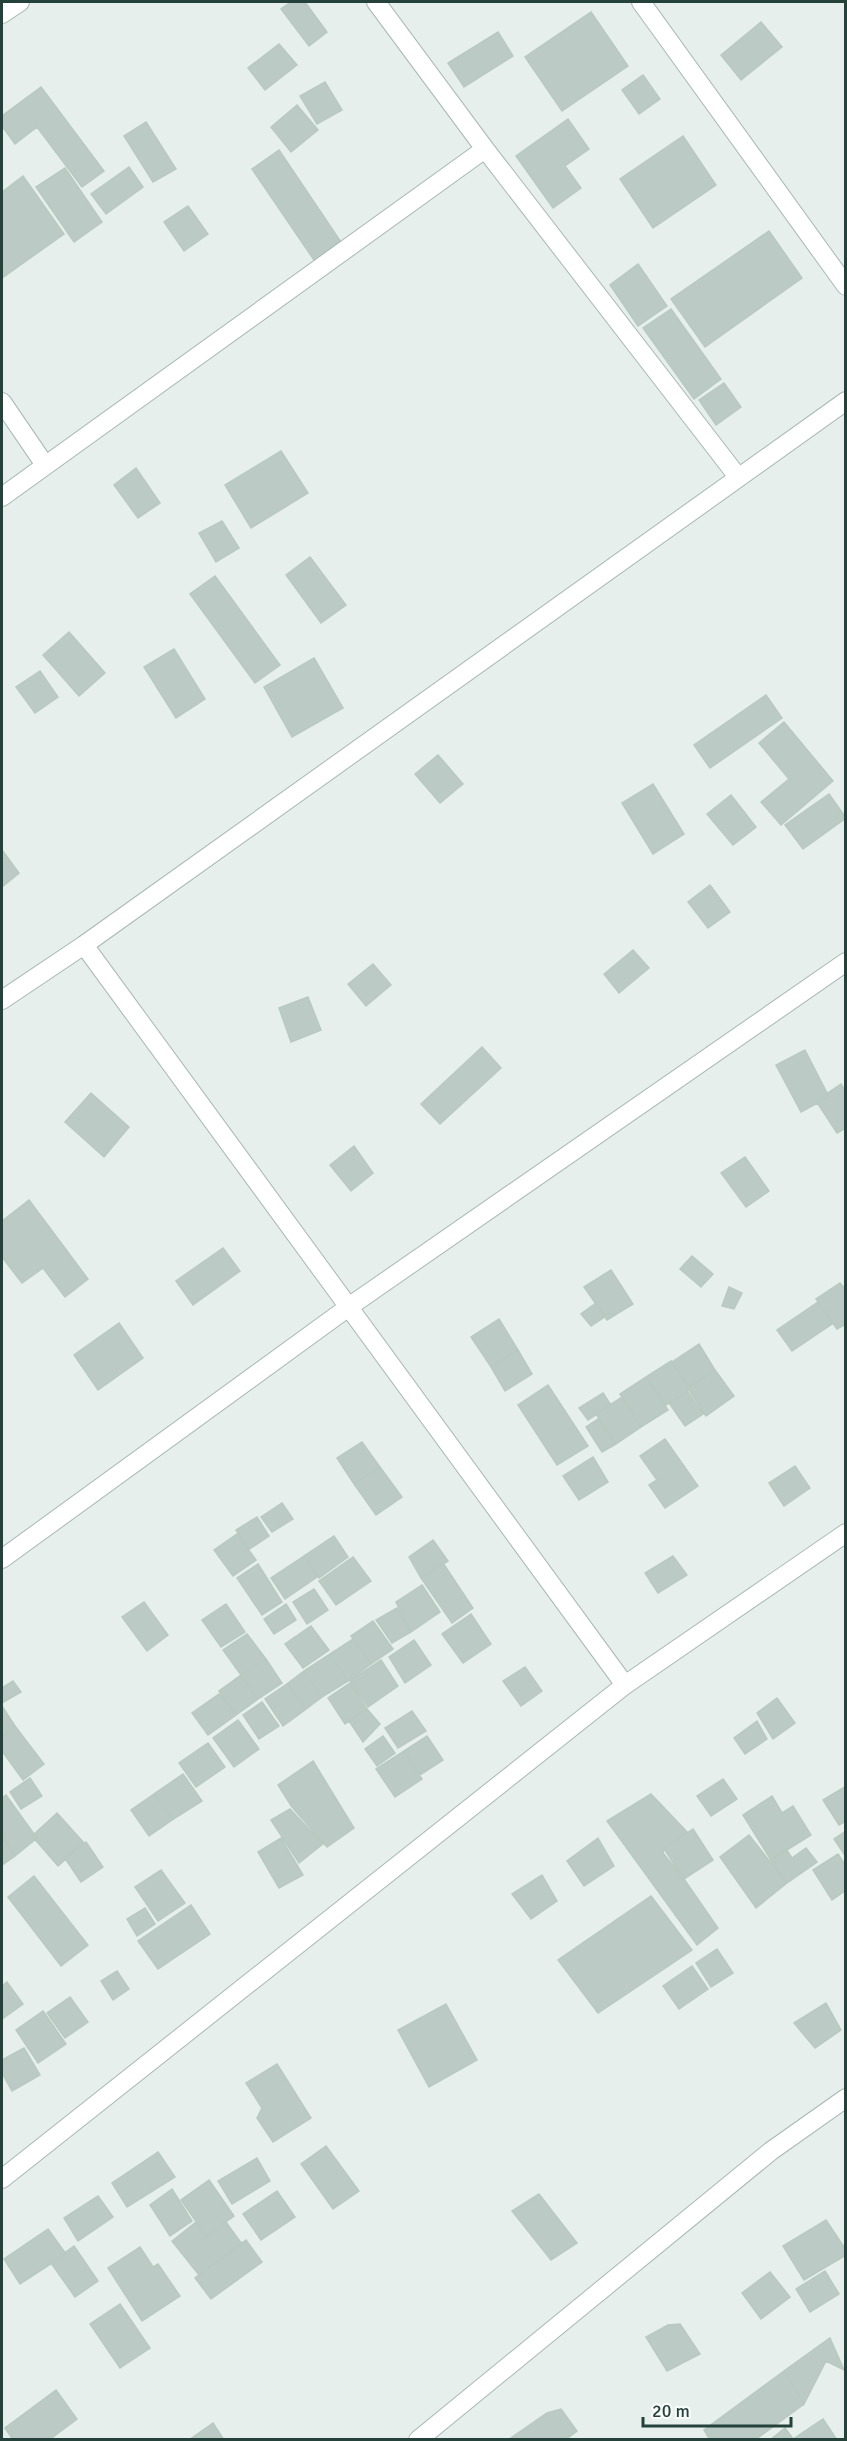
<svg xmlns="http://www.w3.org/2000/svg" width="847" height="2441" font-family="Signika,sans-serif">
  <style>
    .building { fill: #bbcac4; stroke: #b8c9c2; stroke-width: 1.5 }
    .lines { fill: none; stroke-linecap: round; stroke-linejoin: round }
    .minor-casing { stroke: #a8b8b2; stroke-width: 20 }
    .minor { stroke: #fff; stroke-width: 18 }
  </style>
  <rect width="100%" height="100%" fill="#e6efeb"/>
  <path class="building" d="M291 2H305L327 32 309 46 281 9Z
    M591 12 628 66 562 111 525 57Z
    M761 22 782 47 741 80 721 55Z
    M498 32 513 56 464 87 448 63Z
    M279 44 297 65 265 90 248 68Z
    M643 75 660 99 639 114 622 90Z
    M325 82 342 110 317 124 300 96Z
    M41 87 104 171 82 187 37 127 15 144 2 126V116Z
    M297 105 318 130 291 152 271 127Z
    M568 119 589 149 565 166 581 188 553 208 516 156Z
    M146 122 176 169 153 182 124 136Z
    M683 136 716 185 653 228 620 179Z
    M279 150 343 245 316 263 252 169Z
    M129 167 143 187 106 214 91 194Z
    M65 168 102 222 74 242 36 187Z
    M23 176 64 234 2 278V192Z
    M188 206 208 234 184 251 164 222Z
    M769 231 802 278 705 347 671 299Z
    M638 264 667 306 638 326 610 285Z
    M671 309 721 379 694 399 643 328Z
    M724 383 741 407 716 425 699 400Z
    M281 451 308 493 251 528 225 485Z
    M136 468 160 503 138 518 114 485Z
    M222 521 239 548 216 562 199 533Z
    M310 557 346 605 321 623 286 575Z
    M215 576 280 665 255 683 190 594Z
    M69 632 105 673 79 696 43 655Z
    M174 649 205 699 176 718 144 667Z
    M314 658 343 708 292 737 264 687Z
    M40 671 58 697 35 713 16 687Z
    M766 695 782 718 710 768 694 745Z
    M784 722 833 781 781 825 761 802 789 779 759 743Z
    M438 755 463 784 440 803 415 774Z
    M653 784 684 834 653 854 622 803Z
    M829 794 846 818 803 849 785 825Z
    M731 795 756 827 733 845 707 814Z
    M2 850 19 873 2 887Z
    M710 885 730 912 708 928 688 902Z
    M633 950 649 968 619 993 604 974Z
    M373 964 391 985 366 1006 348 984Z
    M308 997 321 1030 291 1042 279 1008Z
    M482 1047 501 1068 440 1124 421 1104Z
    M805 1050 829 1097 801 1112 776 1065Z
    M841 1084 846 1092V1128L837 1133 816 1101Z
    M91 1093 129 1127 104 1157 65 1122Z
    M354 1146 373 1173 351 1191 330 1165Z
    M745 1157 769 1191 746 1207 721 1173Z
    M29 1200 88 1279 65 1297 43 1268 22 1283 2 1257V1221Z
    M223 1248 240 1271 193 1305 176 1281Z
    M692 1256 713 1274 701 1287 680 1269Z
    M611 1270 633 1304 607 1320 584 1287Z
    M840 1283 846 1290V1324L837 1329 816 1299Z
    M729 1287 742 1293 734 1309 722 1306Z
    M818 1302 832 1324 792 1351 777 1330Z
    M596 1303 606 1316 591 1326 581 1314Z
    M499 1319 518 1350 491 1367 471 1337Z
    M119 1323 143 1358 98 1390 74 1355Z
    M699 1344 715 1370 688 1387 672 1362Z
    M518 1350 532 1374 505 1391 491 1367Z
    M671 1361 688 1387 687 1391 666 1405 646 1377Z
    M715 1370 734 1396 706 1416 688 1389Z
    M646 1377 668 1410 641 1427 620 1394Z
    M548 1385 588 1446 557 1465 518 1405Z
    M687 1391 703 1414 685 1426 669 1403Z
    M603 1393 611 1405 588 1420 579 1408Z
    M622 1397 641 1427 616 1444 596 1414Z
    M598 1419 616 1444 602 1452 586 1427Z
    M665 1439 698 1486 665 1508 649 1485 657 1480 640 1456Z
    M362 1442 380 1467 354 1484 337 1458Z
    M593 1457 608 1482 579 1500 563 1476Z
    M795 1466 810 1488 784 1506 769 1483Z
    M380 1467 402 1497 376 1515 354 1484Z
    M282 1503 293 1519 272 1532 261 1517Z
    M257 1517 269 1536 248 1550 236 1530Z
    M237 1534 256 1560 233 1576 214 1550Z
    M334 1536 348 1557 319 1578 304 1556Z
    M433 1540 448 1561 421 1578 409 1557Z
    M304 1556 317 1577 285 1599 271 1578Z
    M673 1556 687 1575 658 1593 645 1573Z
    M353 1557 371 1581 336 1605 319 1581Z
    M443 1563 473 1608 452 1623 421 1578Z
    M258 1564 282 1602 262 1615 237 1578Z
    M422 1585 440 1612 411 1632 396 1602Z
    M314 1589 328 1610 307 1624 293 1602Z
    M144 1602 168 1635 147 1651 122 1617Z
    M226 1604 245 1632 221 1647 202 1620Z
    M286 1604 296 1620 274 1634 264 1619Z
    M397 1608 411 1632 392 1643 376 1620Z
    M471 1614 491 1644 463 1663 442 1634Z
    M373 1621 393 1649 371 1664 351 1636Z
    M311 1626 329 1650 303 1668 285 1644Z
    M247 1634 266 1659 241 1675 223 1650Z
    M353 1639 371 1664 348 1681 330 1654Z
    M414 1640 431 1665 405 1683 389 1657Z
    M330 1654 348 1681 322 1697 304 1671Z
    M266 1659 282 1683 258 1699 241 1675Z
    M381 1660 398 1686 368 1707 350 1681Z
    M525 1667 542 1691 521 1706 503 1681Z
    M304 1671 322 1697 306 1709 287 1684Z
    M241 1675 258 1699 236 1715 219 1691Z
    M13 1681 21 1692 2 1703V1688Z
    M350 1683 367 1709 345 1724 328 1698Z
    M287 1684 306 1709 283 1726 265 1699Z
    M219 1694 236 1715 208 1735 192 1713Z
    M777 1698 795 1723 773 1739 757 1713Z
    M262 1702 279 1726 259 1739 243 1715Z
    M2 1706 15 1726 2 1735Z
    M367 1709 380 1724 363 1742 349 1721Z
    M412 1711 426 1731 398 1748 385 1728Z
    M238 1720 259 1749 234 1767 213 1738Z
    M757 1721 767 1739 745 1754 734 1738Z
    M15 1726 44 1764 23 1780 2 1751V1737Z
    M383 1736 395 1753 377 1766 365 1749Z
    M427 1736 443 1760 420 1775 404 1751Z
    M208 1743 225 1767 196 1787 179 1763Z
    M404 1751 422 1779 395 1797 376 1769Z
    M313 1761 354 1828 327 1847 292 1807 278 1785Z
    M183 1774 202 1801 172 1820 154 1794Z
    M30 1778 42 1796 21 1809 10 1792Z
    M723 1779 737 1799 711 1816 697 1796Z
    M846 1786V1821L839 1825 823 1800Z
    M154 1794 172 1820 149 1836 131 1810Z
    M651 1794 687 1832 664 1849 663 1853 684 1879 718 1928 697 1945 607 1821Z
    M6 1795 37 1838 15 1856 2 1835V1798Z
    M772 1796 782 1813 793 1806 811 1835 771 1860 743 1815Z
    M290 1809 323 1844 299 1863 271 1820Z
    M57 1813 84 1843 58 1866 32 1836Z
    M693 1829 713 1860 684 1879 664 1849Z
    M846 1831V1857L834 1839Z
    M749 1835 787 1883 756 1908 720 1857Z
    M2 1836 15 1856 2 1865Z
    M281 1838 303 1875 279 1888 258 1852Z
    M598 1838 614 1866 584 1886 567 1861Z
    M86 1842 103 1867 81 1882 64 1857Z
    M806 1848 817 1862 787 1883 771 1860 786 1849 792 1858Z
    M838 1854 846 1866V1890L832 1900 813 1870Z
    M161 1870 185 1903 158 1921 135 1887Z
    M542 1875 557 1901 531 1919 512 1894Z
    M34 1876 88 1945 61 1966 8 1897Z
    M651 1896 692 1950 598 2013 558 1960Z
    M191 1905 210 1934 158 1969 138 1941Z
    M145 1908 155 1924 137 1936 127 1919Z
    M717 1949 733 1973 711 1987 696 1963Z
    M692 1966 708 1989 679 2009 663 1986Z
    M117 1971 129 1989 113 2000 101 1981Z
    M7 1982 23 2004 2 2019V1986Z
    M70 1997 88 2022 65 2038 47 2013Z
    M826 2003 841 2030 815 2048 794 2023Z
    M446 2004 477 2060 429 2087 398 2030Z
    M43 2011 66 2044 38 2063 16 2030Z
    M24 2048 40 2075 12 2091 2 2073V2060Z
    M277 2064 311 2118 273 2142 257 2118 262 2108 246 2083Z
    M326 2146 359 2191 333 2209 301 2164Z
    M158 2152 175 2177 127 2207 112 2183Z
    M257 2158 270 2181 232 2204 218 2181Z
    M209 2180 234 2216 206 2236 181 2200Z
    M172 2189 192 2221 170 2236 150 2205Z
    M277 2191 295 2217 261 2240 243 2214Z
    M539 2194 577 2243 551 2260 512 2211Z
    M98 2196 113 2217 78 2241 64 2218Z
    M826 2220 846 2250V2255L804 2280 783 2246Z
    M196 2222 206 2236 226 2222 242 2244 199 2275 172 2241Z
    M48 2229 66 2254 20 2284 4 2259Z
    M246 2240 262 2262 211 2299 195 2278Z
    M74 2246 98 2281 75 2297 51 2263Z
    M140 2247 153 2267 158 2264 180 2296 142 2321 108 2268Z
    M825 2271 839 2294 810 2312 796 2289Z
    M770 2272 790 2297 761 2319 742 2293Z
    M120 2304 150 2348 120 2368 90 2324Z
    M680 2324 700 2354 667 2371 646 2337 668 2325Z
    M830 2338 844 2370 826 2361 804 2404 784 2371Z
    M784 2371 804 2404 755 2440H710L704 2430Z
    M56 2390 77 2419 49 2440H13L5 2428Z
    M561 2409 577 2431 565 2440H508L547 2413Z
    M823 2419 837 2440H794L793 2439Z
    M213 2423 224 2440H189Z
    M785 2428 794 2440H770Z"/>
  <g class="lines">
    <defs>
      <path id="minor" d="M376 2 485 149 738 477
        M641 2 846 286
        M2 14 20 2
        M2 402 45 465
        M2 497 485 149
        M84 945 625 1685
        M2 1000 84 945 846 401
        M2 1559 350 1306 846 962
        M2 2179 625 1685 846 1533
        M418 2440 771 2151 846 2098"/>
    </defs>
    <use href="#minor" class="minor-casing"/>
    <use href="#minor" class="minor"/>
  </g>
  <rect width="847" height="2441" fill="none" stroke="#24423a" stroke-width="6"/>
  <path d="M643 2417v9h148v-9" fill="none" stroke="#24423a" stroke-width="3"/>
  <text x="652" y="2417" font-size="18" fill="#24423a" stroke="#f7fbf9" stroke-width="4.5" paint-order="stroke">20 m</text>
</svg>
